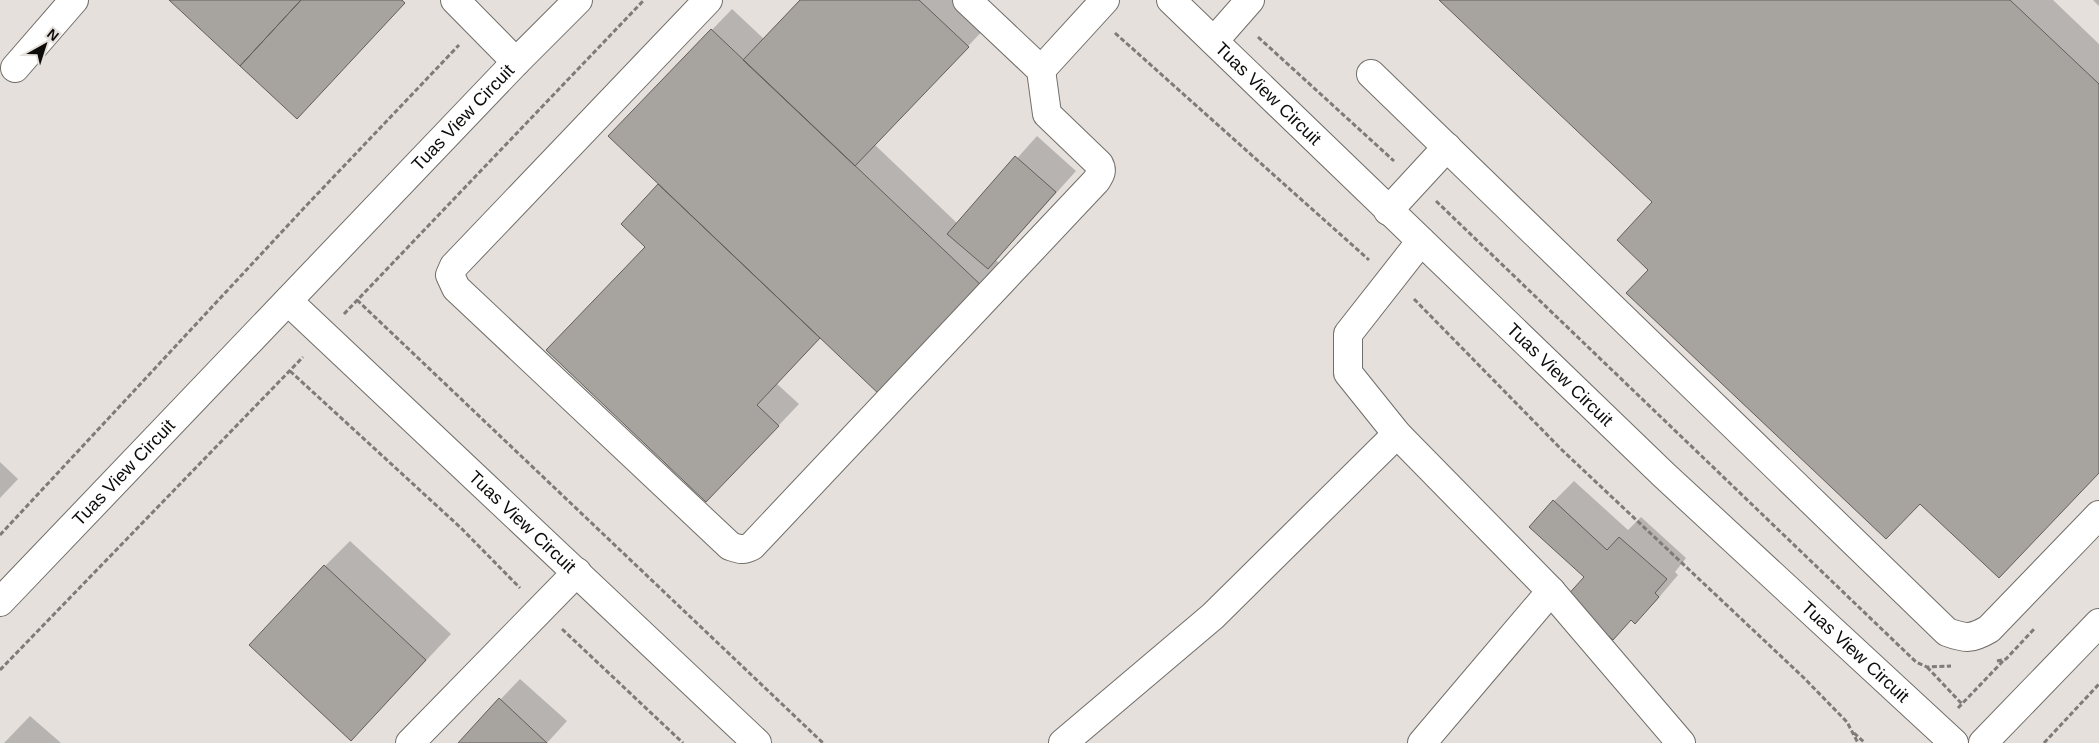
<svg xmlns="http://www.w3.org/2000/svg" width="2099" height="743" font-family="Arial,sans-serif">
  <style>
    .shadow { fill: #0003 }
    .building { fill: #a7a39f; stroke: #625e5a }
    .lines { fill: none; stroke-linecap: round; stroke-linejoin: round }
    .minor-casing { stroke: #716d69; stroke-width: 30 }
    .path { stroke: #7e7b78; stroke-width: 3; stroke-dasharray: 5 2.5; stroke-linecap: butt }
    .minor { stroke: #fff; stroke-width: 28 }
    .labels { text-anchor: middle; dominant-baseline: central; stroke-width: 4; stroke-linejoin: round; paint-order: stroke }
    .street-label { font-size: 18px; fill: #0d0c0b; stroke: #e5e0dc }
  </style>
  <rect width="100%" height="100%" fill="#e5e0dc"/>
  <path class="shadow" d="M802 0H962L988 25 875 145 958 224 1037 136 1076 171 996 260 1003 267 902 374 821 337 776 383 799 404 727 480 647 247 623 224 660 184 610 136 732 9 764 39Z
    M1441 0H2053L2099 44V473L1920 503 1650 270 1654 202Z
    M2093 0H2099V6Z
    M0 462 18 479 0 498Z
    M1574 481 1628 530 1641 517 1686 558 1675 572 1678 575 1656 601 1635 622 1632 619 1613 639 1554 501Z
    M350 541 451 634 377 713 325 566Z
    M520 679 567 721 547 743H459Z
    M30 716 61 743H4Z"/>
  <path class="building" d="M169 0H301L240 66Z
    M301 0H402L405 3 297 119 240 66Z
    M800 0H919L969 47 855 166 743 60Z
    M1439 0H2010L2099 84V473L1999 578 1920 504 1886 539 1626 293 1648 270 1617 240 1652 202Z
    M711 29 984 288 881 396 608 136Z
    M1015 156 1056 192 988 269 947 234Z
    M658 184 820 338 757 405 779 426 706 502 546 350 645 247 621 224Z
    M1553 500 1607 550 1619 537 1667 579 1655 593 1659 597 1635 624 1631 620 1613 640 1565 598 1584 577 1529 527Z
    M324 565 426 660 351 741 249 645Z
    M499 698 547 743H458Z"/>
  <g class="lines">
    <defs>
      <g id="minor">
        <path d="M455 0 516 62"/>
        <path d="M708 0 454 266 450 275 456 288 730 546C739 549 743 551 752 546L1096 181C1100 175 1103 171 1099 164L1047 114 1041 70 967 0"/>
        <path id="s1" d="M1171 0 1664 475 1954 743"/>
        <path d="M1214 41 1250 0"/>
        <path d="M15 68 74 0"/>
        <path d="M1041 70 1105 0"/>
        <path d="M1371 74 1947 632C1966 639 1972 639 1989 629L2099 515"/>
        <path d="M1388 211 1447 147"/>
        <path d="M1421 241 1348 334V373L1397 434 1551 591 1681 743"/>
        <path id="s2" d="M288 301 757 743"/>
        <path id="s3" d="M0 602 516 62 578 0"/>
        <path d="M410 743 577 572"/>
        <path d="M1063 743 1213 616 1397 434"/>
        <path d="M1422 743 1551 591"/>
        <path d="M1983 743 2099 623"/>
      </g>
    </defs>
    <use href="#minor" class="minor-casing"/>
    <path class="path" d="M1115 33 1369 260
      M1258 37 1394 161
      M1436 201 1916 662 1927 667 1951 666
      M1414 299 1562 450 1803 677 1847 722 1858 743
      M357 300 823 743
      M344 314 644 0
      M290 371 461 528 520 588
      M0 535 304 208 459 45
      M562 629 683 743
      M1997 661 2006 659 2035 628
      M1927 667 1962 704
      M0 670 303 357
      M1958 708 2004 660
      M1854 733 1865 743
      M2044 743 2099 684"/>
    <use href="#minor" class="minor"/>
  </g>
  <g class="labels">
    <g class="street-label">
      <text stroke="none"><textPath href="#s1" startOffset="135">Tuas View Circuit</textPath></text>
      <text stroke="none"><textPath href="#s3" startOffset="670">Tuas View Circuit</textPath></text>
      <text stroke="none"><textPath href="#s1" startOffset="540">Tuas View Circuit</textPath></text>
      <text stroke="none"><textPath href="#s3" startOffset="179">Tuas View Circuit</textPath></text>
      <text stroke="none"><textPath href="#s2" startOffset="322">Tuas View Circuit</textPath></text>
      <text stroke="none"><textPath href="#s1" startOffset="945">Tuas View Circuit</textPath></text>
    </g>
  </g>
  <g transform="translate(45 45) rotate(39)" stroke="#e5e0dc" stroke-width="4" paint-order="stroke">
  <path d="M0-4L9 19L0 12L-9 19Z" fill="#0d0c0b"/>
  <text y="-8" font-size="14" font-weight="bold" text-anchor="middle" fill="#0d0c0b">N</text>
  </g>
</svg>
